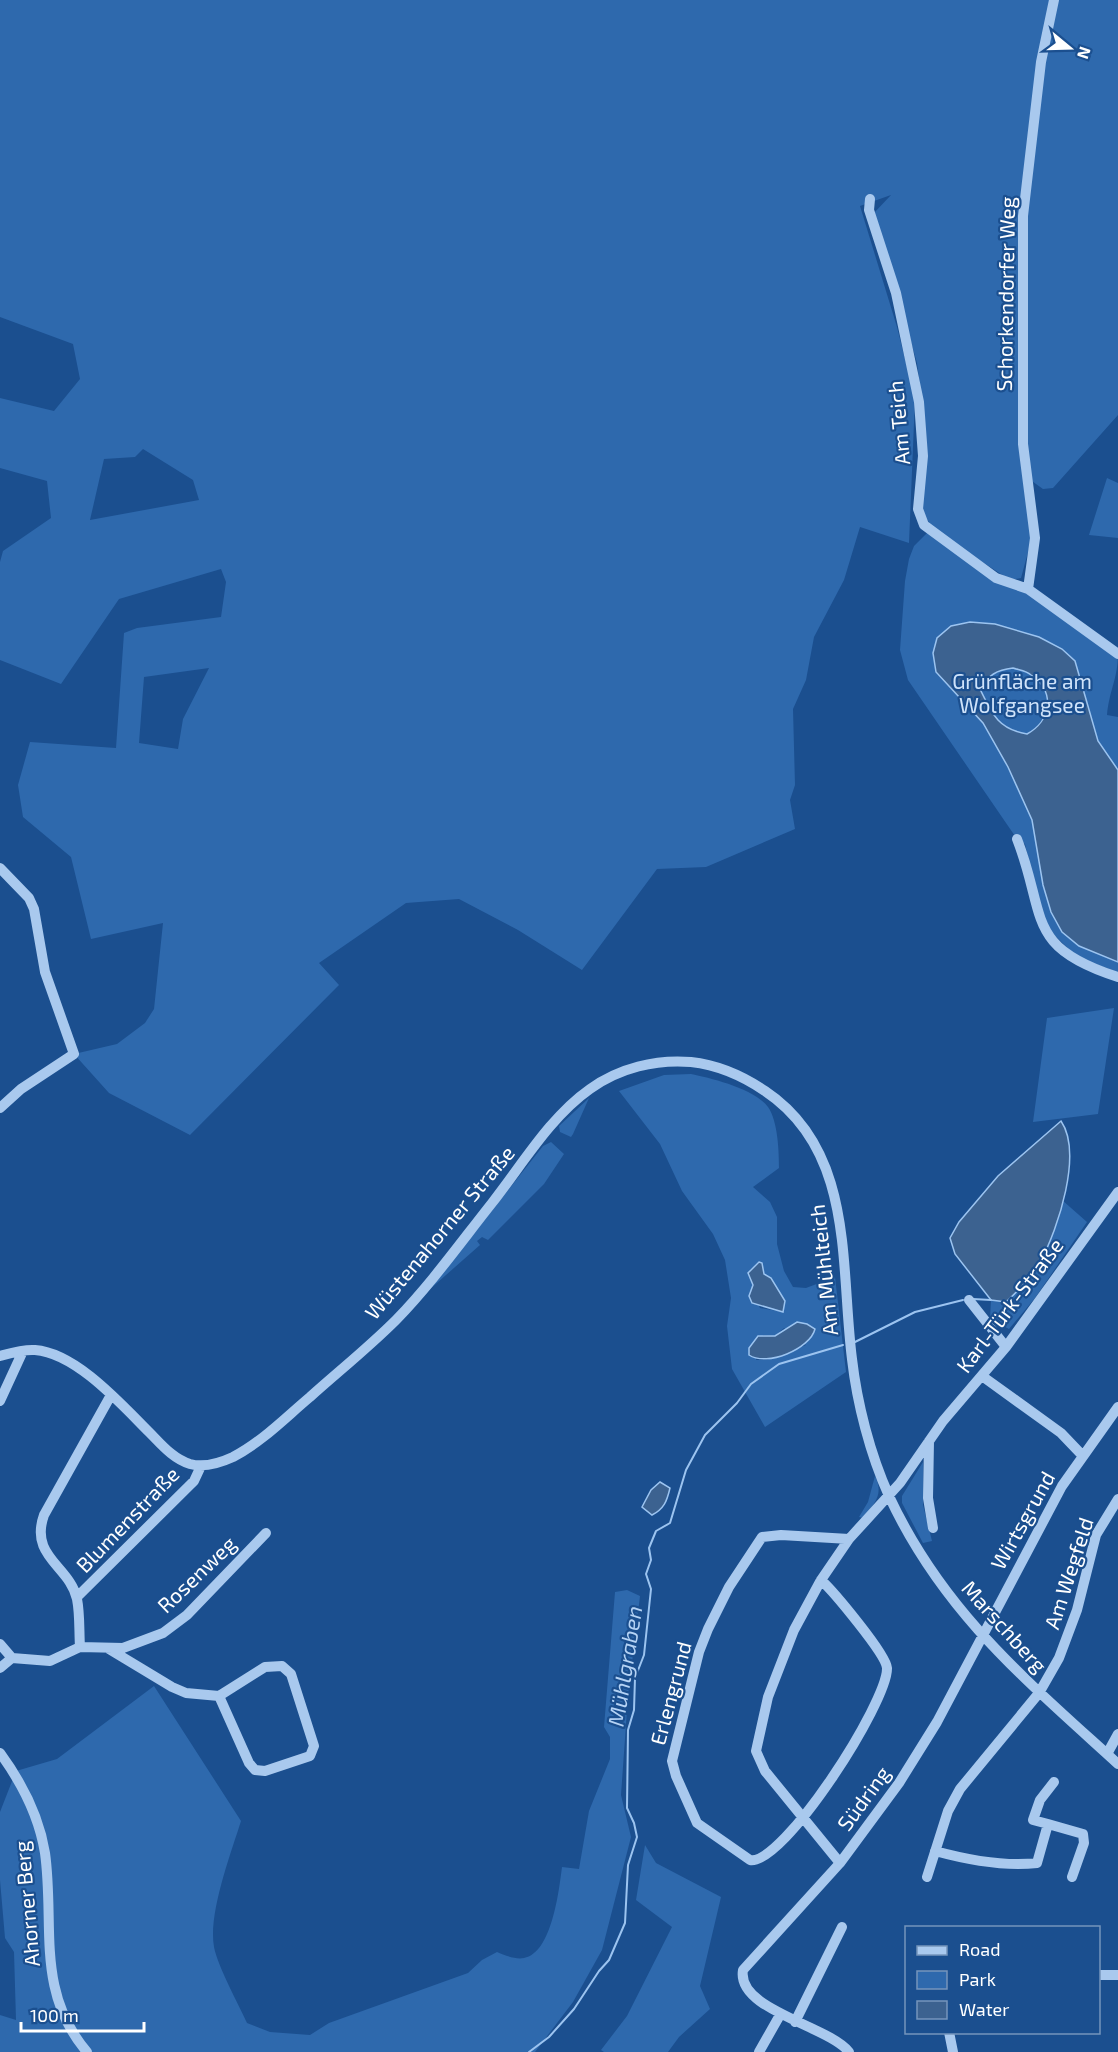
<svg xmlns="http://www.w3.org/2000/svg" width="1118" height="2052" font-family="'Exo 2',sans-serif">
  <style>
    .green { fill: #2e69ad; fill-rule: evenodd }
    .water { fill: #3c6290; stroke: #9cc4f0; stroke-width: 1.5; fill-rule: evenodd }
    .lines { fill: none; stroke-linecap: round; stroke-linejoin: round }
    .stream { stroke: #9cc4f0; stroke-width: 2 }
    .minor { stroke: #a9c9ee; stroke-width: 10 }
    .labels { text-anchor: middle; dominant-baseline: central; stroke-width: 4.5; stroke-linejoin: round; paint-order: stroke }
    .street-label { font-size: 21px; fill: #fff; stroke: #1b4f8f }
    .park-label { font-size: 21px; fill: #cfe3fa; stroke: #1b4f8f }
    .water-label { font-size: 22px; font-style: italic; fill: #b5d3f5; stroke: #1b4f8f }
  </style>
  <rect width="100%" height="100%" fill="#1b4f8f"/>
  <path class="green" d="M0 0H1118V415L1053 488 1043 489 1029 479 1020 218 1030 521V545L1021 578 1010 580 935 531 923 514 922 401 917 363 874 213 891 195 860 206 897 327 915 399 909 543 860 527 844 580 814 637 806 680 793 709 795 785 790 800 795 829 706 867 657 869 582 970 518 930 459 899 406 903 319 963 339 985 190 1135 109 1093 74 1054 117 1044 145 1023 154 1009 163 923 91 939 71 857 23 817 18 785 30 742 116 748 124 633 137 628 221 617 226 582 221 569 119 599 61 684 0 660V562L3 551 51 518 47 481 0 468V398L54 411 80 379 73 344 0 317ZM143 449 193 480 199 500 90 520 104 459 135 457ZM209 668 183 719 178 749 139 743 144 677Z
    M1107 478 1118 483V538L1089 535Z
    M929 531 996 578 1028 589 1118 654C1118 678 1109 691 1107 715L1118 717V972L1078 958 1043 924 1025 844 1017 839 908 680 900 650 905 581 909 559 914 546Z
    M1114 1008 1098 1114 1033 1122 1047 1018Z
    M691 1074C711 1078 755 1089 768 1107 778 1121 779 1152 779 1168L753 1187 770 1202 777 1217V1244L784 1271 793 1287 806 1288 835 1277 846 1372 765 1427 732 1369 727 1326 731 1298 725 1260 713 1234 682 1191 660 1144 619 1091 664 1075ZM759 1262 783 1312 760 1308 753 1291 750 1270ZM784 1328 806 1345 767 1360H756L763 1335 775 1336Z
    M589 1098 573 1134 571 1137 560 1132 559 1126Z
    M551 1142 564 1154 544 1184 488 1240 482 1237 477 1241 480 1245 429 1290 543 1146Z
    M1062 1200 1087 1222 1035 1298 1009 1329 990 1319 991 1300 1006 1302 1053 1233Z
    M923 1462V1505L932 1541 923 1543 902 1503V1496Z
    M875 1476C884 1494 875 1503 863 1518L859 1517 868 1502Z
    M627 1590 640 1596 628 1696 621 1795 631 1837 602 1950 573 2002 535 2052H0V2015L16 2020 14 1952 5 1938 0 1880V1812L16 1771 57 1759 154 1686 241 1821C231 1853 208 1914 214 1947 218 1967 238 2003 247 2023L270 2032 310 2035 329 2023 468 1973 482 1960 497 1952C504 1955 516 1960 524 1958 552 1953 559 1890 562 1867L579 1869 589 1811 610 1759V1737L604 1727 615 1592Z
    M645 1845 656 1863 721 1897 700 1986 710 2009 679 2037 668 2052H604L601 2050 627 2016 672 1927 636 1900Z"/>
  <path class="water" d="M970 622 995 624 1039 637 1062 649 1075 661 1098 741 1118 770V962L1079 946 1062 932 1051 912 1043 885 1032 820 1008 767 983 723 936 672 933 653 937 638 951 626ZM1013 668C1019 670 1027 671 1031 675 1056 692 1051 721 1027 734 998 729 992 714 980 689 989 675 996 670 1013 668Z
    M1061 1121C1083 1153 1058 1229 1041 1260 1032 1277 1020 1289 1006 1302L991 1300 955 1254 950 1238 959 1222 998 1176Z
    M759 1262 762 1263 764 1274 771 1278 785 1301 783 1312 752 1303 749 1296 753 1285 748 1273Z
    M797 1322 807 1324 815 1329C810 1349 767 1367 749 1355V1348L758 1336H775Z
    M660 1482 670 1488C667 1501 664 1509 652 1515L642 1507 651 1490Z"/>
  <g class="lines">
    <path class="stream" d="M973 1299 991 1300
      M855 1342 915 1312 963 1300
      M529 2052 549 2037 574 2009 599 1971 609 1960 625 1923 628 1865 637 1837 634 1823 627 1808 628 1730 634 1710 635 1678 644 1655 651 1589 646 1574 651 1560 649 1548 656 1531 670 1523 686 1470 705 1435 737 1403 751 1384 779 1364 843 1345"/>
    <path class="minor" d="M870 199 869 210 896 293 919 402 923 456 918 509 924 525 996 578 1028 589 1118 654
      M1028 589 1035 538 1023 444V216L1041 62 1054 0
      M1017 839C1047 916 1024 947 1118 977
      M0 868 29 898 34 909 45 972 74 1054 21 1089 0 1108
      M969 1300 1006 1347
      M0 1356C11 1353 24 1349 35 1350 76 1353 121 1404 149 1432 161 1444 173 1459 190 1464 205 1468 220 1463 233 1457 262 1442 286 1417 310 1397 339 1371 369 1347 396 1320 431 1284 461 1242 492 1203 522 1165 550 1117 590 1089 619 1068 656 1059 691 1062 718 1065 743 1076 765 1091 855 1151 840 1265 852 1359 857 1403 870 1454 889 1496 943 1612 1026 1680 1118 1764
      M982 1376 1061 1433 1082 1455
      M0 1401 23 1351
      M929 1441 928 1498 933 1528
      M821 1580C833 1591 886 1654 887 1668 888 1702 783 1866 750 1860L697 1823 676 1776 672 1761 699 1652 708 1629 729 1587 762 1537 781 1535 849 1539
      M77 1597 194 1481 201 1466
      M0 1644 12 1658
      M80 1647C79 1631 80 1614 77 1599 70 1566 29 1557 44 1515L111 1395
      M109 1649 172 1687 186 1693 219 1696 265 1667 282 1666 291 1674 314 1746 310 1756 265 1771 255 1770 249 1763 219 1696
      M12 1658 50 1661 80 1647 123 1648 163 1633 187 1615 266 1533
      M0 1668 12 1658
      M0 1753C22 1783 39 1816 45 1853 55 1925 35 1991 87 2052
      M1107 1754 1118 1734
      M1048 1824 1033 1820 1040 1800 1054 1782
      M935 1851C968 1860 1003 1867 1037 1863L1048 1824 1083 1834 1084 1843 1072 1877
      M840 1863 765 1771 756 1751 768 1697 794 1630 821 1580 849 1539 900 1483 943 1421 1006 1347 1118 1192
      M927 1877 948 1811 960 1789 1039 1693 1059 1658 1077 1610 1096 1535 1118 1499
      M1098 1975H1118
      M795 2022 842 1927
      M949 2032 953 2052
      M759 2052 780 2015
      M849 2052C829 2026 736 2010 743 1970L840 1863 899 1783 937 1722 1062 1486 1118 1407"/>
  </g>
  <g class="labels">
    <g class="street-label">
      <text transform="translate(1005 294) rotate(-89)">Schorkendorfer Weg</text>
      <text transform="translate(898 423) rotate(-95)">Am Teich</text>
      <text transform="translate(439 1232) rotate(-50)">Wüstenahorner Straße</text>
      <text transform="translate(823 1270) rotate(-96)">Am Mühlteich</text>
      <text transform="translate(1009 1305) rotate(-53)">Karl-Türk-Straße</text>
      <text transform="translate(127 1519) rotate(-46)">Blumenstraße</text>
      <text transform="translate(1022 1520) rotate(-61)">Wirtsgrund</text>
      <text transform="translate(1068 1573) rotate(-72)">Am Wegfeld</text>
      <text transform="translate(196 1574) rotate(-44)">Rosenweg</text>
      <text transform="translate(1005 1626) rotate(48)">Marschberg</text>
      <text transform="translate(670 1693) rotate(-75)">Erlengrund</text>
      <text transform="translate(863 1798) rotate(-54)">Südring</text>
      <text transform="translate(26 1904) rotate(-95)">Ahorner Berg</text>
    </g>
    <g class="park-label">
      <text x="1022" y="680">Grünfläche am<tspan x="1022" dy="24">Wolfgangsee</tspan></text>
    </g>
    <g class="water-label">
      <text transform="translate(624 1666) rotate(-81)">Mühlgraben</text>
    </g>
  </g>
  <rect x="905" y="1926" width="195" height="108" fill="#1b4f8f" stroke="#7695bc" stroke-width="1.5"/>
  <rect x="917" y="1946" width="30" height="9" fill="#a9c9ee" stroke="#7695bc" stroke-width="1.5"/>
  <text x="959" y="1956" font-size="18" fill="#ffffff">Road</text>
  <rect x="917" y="1971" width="30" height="18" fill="#2e69ad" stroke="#7695bc" stroke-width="1.5"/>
  <text x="959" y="1986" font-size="18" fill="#ffffff">Park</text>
  <rect x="917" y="2001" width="30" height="18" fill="#3c6290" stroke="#7695bc" stroke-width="1.5"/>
  <text x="959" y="2016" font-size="18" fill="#ffffff">Water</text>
  <g transform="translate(1070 48) rotate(109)" stroke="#1b4f8f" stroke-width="4.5" paint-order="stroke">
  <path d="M0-4.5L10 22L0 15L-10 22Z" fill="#ffffff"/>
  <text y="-9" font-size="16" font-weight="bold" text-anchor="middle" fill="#ffffff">N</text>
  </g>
  <path d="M21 2022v9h123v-9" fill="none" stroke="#ffffff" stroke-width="3"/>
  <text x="30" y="2022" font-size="18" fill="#ffffff" stroke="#1b4f8f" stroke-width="4.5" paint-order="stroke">100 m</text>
</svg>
